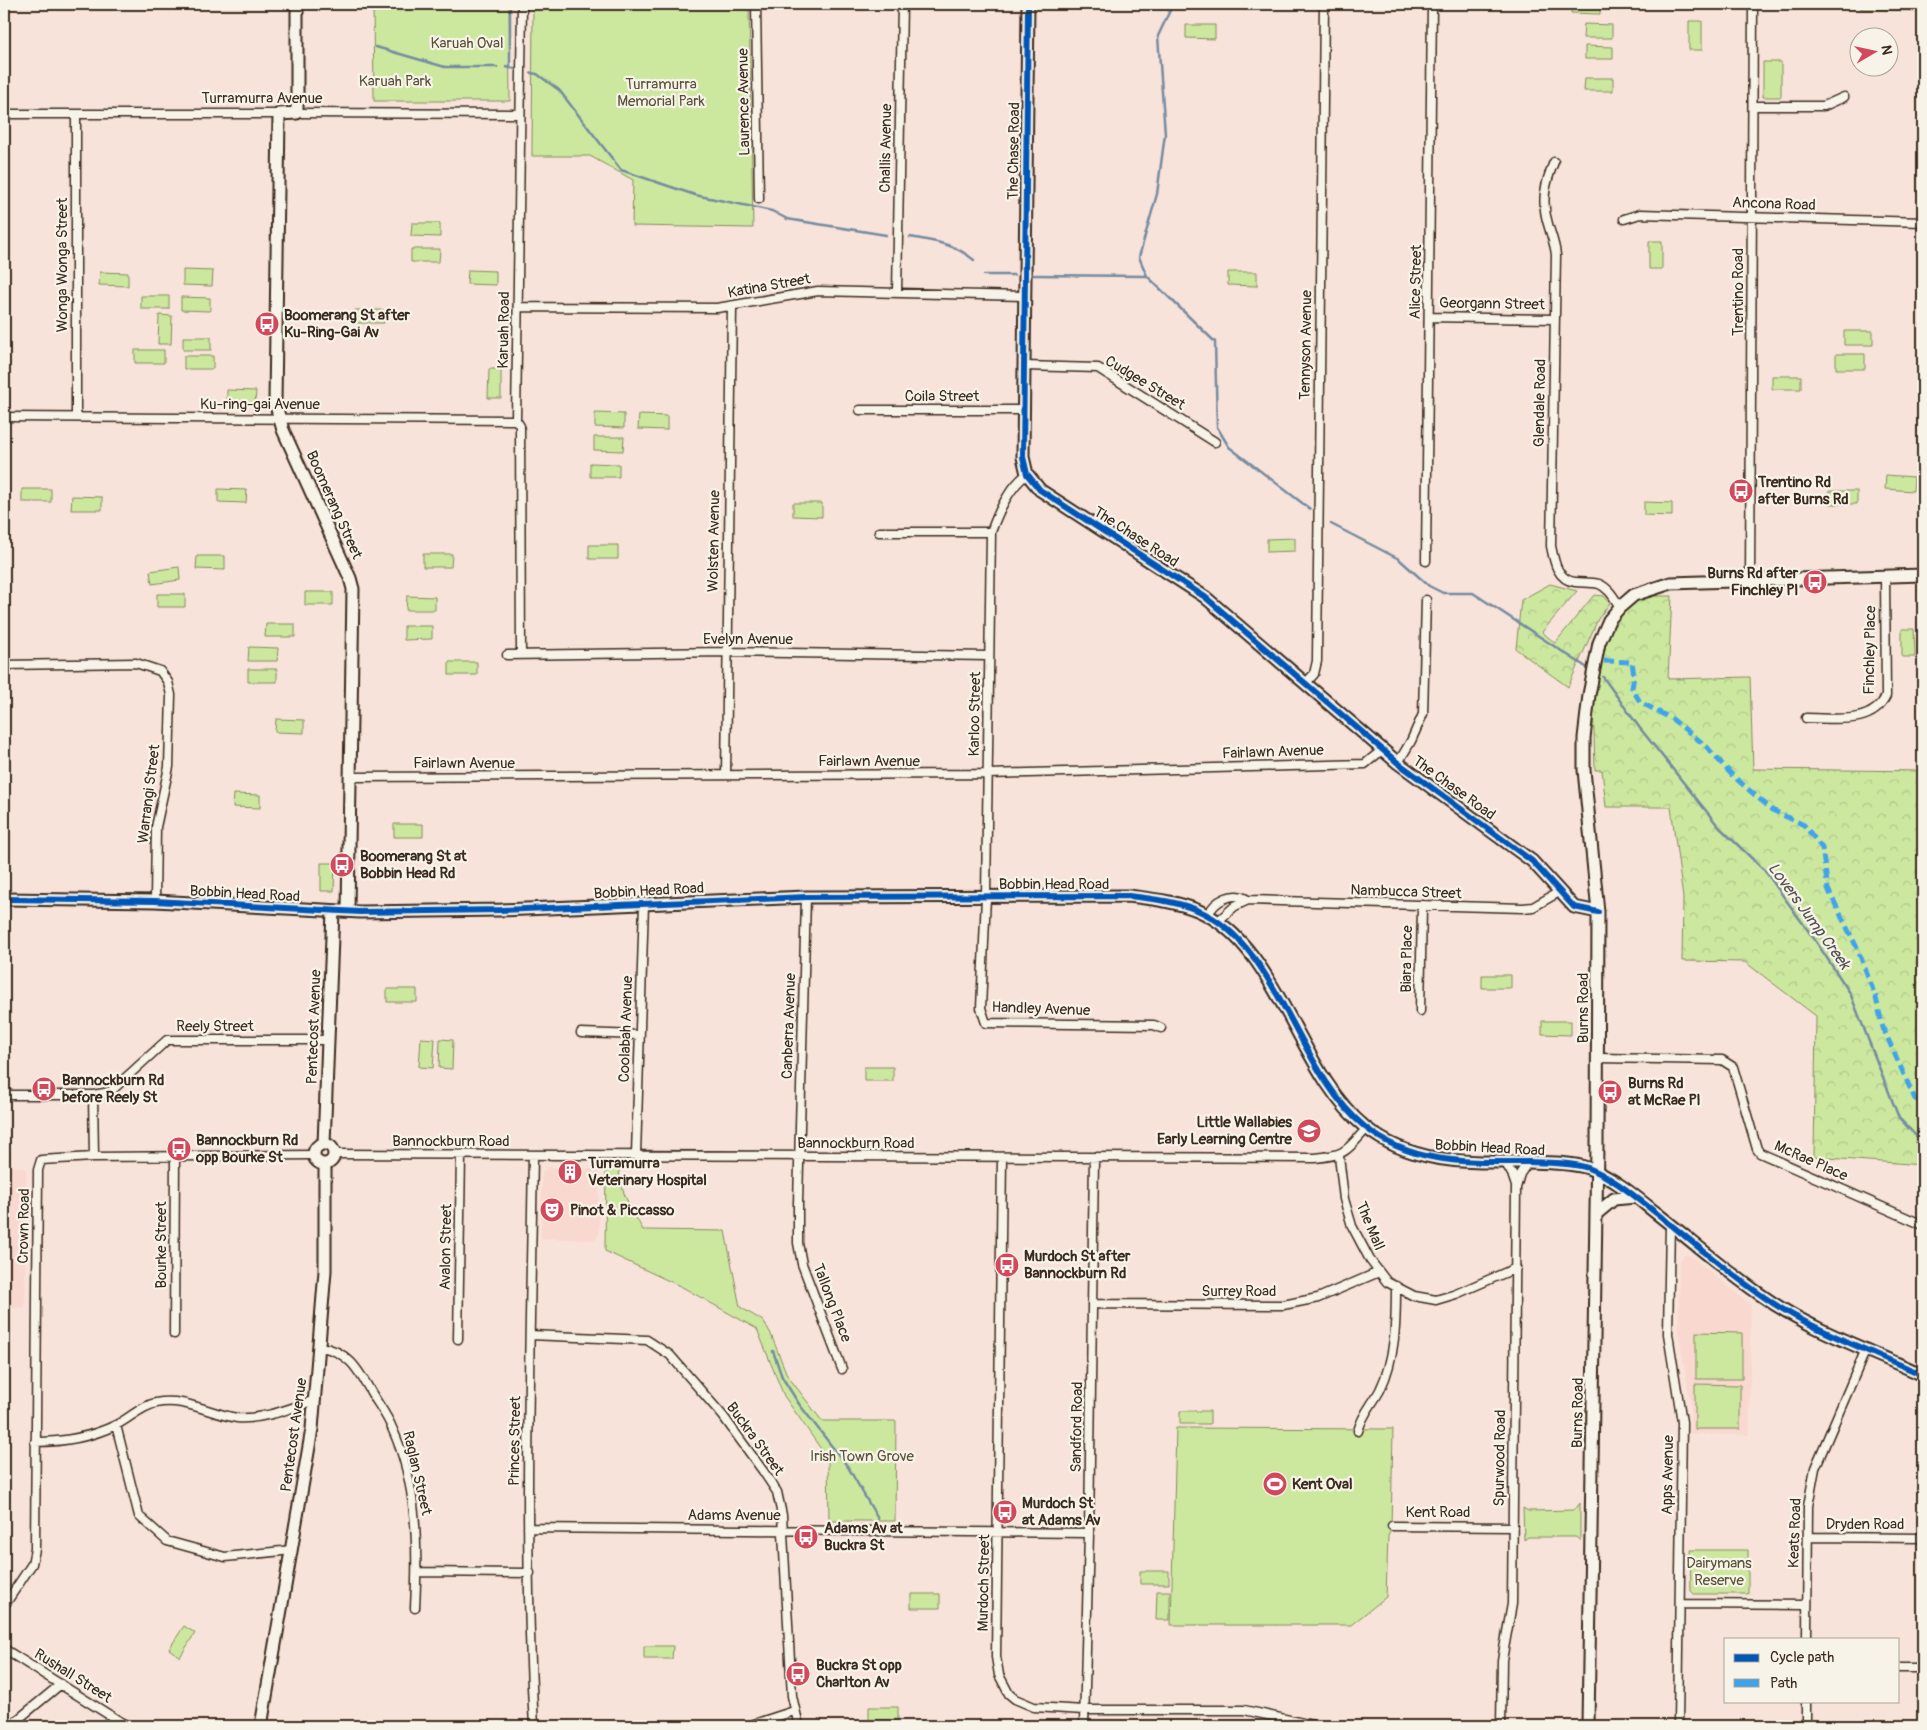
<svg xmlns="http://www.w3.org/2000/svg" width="1927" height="1730" font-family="Pangolin,sans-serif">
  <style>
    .built { fill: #f9d8d0 }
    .forest { fill: url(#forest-crowns); stroke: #84895e }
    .park { fill: #cce89f; stroke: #84895e }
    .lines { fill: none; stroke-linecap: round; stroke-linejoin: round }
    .stream { stroke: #758ba0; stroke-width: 2.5 }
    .street-casing { stroke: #3b2a1e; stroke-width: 11 }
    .secondary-casing { stroke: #3b2a1e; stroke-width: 15 }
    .street { stroke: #f7f3e8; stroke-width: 8 }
    .secondary { stroke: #f7f3e8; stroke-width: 11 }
    .quiet { stroke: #3fa3ea; stroke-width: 5; stroke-dasharray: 10 5; stroke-linecap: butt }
    .cycleway-casing { stroke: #f7f3e8; stroke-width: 9 }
    .cycleway { stroke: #0057b8; stroke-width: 6 }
    .labels { text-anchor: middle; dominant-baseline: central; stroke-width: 4.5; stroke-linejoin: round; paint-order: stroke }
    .park-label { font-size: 15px; fill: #585038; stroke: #f7f3e8 }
    .street-label { font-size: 15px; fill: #3b2a1e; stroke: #f7f3e8 }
    .poi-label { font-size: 15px; font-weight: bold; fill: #3b2a1e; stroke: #f7f3e8; text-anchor: start }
    .water-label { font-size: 16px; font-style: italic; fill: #535254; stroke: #f7f3e8 }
  </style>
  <defs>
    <pattern id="forest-crowns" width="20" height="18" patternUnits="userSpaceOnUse" patternTransform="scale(1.25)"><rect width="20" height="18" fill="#cce89f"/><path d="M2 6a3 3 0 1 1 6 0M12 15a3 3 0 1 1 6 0" fill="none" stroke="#b0c788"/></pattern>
  </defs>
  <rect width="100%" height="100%" fill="#f8e3da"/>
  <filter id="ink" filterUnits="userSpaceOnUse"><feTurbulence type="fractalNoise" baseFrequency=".02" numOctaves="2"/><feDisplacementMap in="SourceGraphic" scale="10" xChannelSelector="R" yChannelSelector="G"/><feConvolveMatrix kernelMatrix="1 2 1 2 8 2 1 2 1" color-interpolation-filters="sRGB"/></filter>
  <g filter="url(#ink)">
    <path class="built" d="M4 1167H23L26 1170 25 1308 4 1307Z
      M548 1167 599 1169V1234L596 1240 541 1238 542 1173Z
      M1685 1255 1691 1256 1751 1305 1749 1435 1690 1434 1691 1408 1679 1334V1262Z"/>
    <path class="forest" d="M1861 4H1923V11L1861 9Z
      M1550 584 1577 591 1542 632 1555 643 1594 595 1604 596 1610 603 1598 619 1568 687 1516 649 1521 600Z
      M1644 596H1672L1668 679 1750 677 1753 769 1923 771V1165L1814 1157 1816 1016 1745 962 1682 961 1683 898 1671 807H1606L1602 770H1595L1593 698 1605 639 1625 604Z"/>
    <path class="park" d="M373 4H509L510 101H374Z
      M533 4H749L753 228 632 226 633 180 590 156H532Z
      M1572 4H1600V14L1571 13Z
      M1689 21H1702V50H1689Z
      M1584 24 1612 25V38H1583Z
      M1186 25H1215V39L1186 38Z
      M1585 46 1613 47V59H1585Z
      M1763 62H1781V97H1763Z
      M1585 78H1613V91H1584Z
      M412 223H440V237L411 236Z
      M1649 241H1662V269H1649Z
      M411 249H440L439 262H411Z
      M183 270 213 271 212 286 183 285Z
      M468 270 496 271V285L467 284Z
      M100 272 128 273V286L99 285Z
      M1228 272H1257V286L1228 285Z
      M141 296H169V309H141Z
      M181 297 210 298V311L181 310Z
      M355 310H384V323H355Z
      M159 315 172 316 171 344H158Z
      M1844 331H1873V345H1844Z
      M183 337H211V350H183Z
      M135 350H164V363H135Z
      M1836 354H1865V369H1836Z
      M184 356H213V369H184Z
      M489 369H501V398H488Z
      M1772 376H1801V389H1772Z
      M227 390 256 391 255 403H227Z
      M595 413 624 414V428L595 427Z
      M639 415 667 416V430L638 429Z
      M594 437H624L623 451 594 450Z
      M590 463 619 464V477H590Z
      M1886 475 1914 477 1913 491 1885 489Z
      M22 489H51V502H22Z
      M218 489 247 490 246 503 218 502Z
      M1829 491H1857V504H1829Z
      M72 496 102 497V510H71Z
      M1644 502 1672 503V516L1644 515Z
      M793 503H822V517L793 516Z
      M1295 538V551L1267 552V539Z
      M589 545H618V559H589Z
      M423 554H452L451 567H423Z
      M197 556H225V570L196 569Z
      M179 567 180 580 152 584 150 571Z
      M305 592H333V605H305Z
      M157 594H185V607H157Z
      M407 596 435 597V610H406Z
      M266 624H295V637H265Z
      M404 626H432V639L404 640Z
      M1902 629H1914L1915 657H1902Z
      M249 647 278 648 277 661H248Z
      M449 662H477V675H449Z
      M248 669H277V682H248Z
      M276 719 304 720V733L275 732Z
      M234 794 260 795V808L233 807Z
      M394 824H423V837H394Z
      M321 863H335L334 891H321Z
      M1482 975H1511V988H1482Z
      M387 989H417V1002H387Z
      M1542 1021H1571V1035L1542 1034Z
      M421 1038 435 1039 433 1068 419 1067Z
      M440 1039 453 1040 452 1069 439 1068Z
      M864 1067H893V1081H864Z
      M608 1167H619C619 1191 632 1210 643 1230L725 1231 740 1307 763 1321 770 1332 787 1375 822 1421H896L895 1521H829L828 1459 784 1396 757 1329 684 1288 605 1251 606 1169Z
      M1696 1332 1742 1333V1379H1696Z
      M1695 1384 1740 1385V1429H1695Z
      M1180 1411H1210V1424H1180Z
      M1176 1428 1393 1429 1391 1530 1388 1536 1386 1597 1351 1625H1171Z
      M1580 1503V1541L1576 1537H1528L1524 1540 1523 1508 1528 1511 1575 1510Z
      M1690 1550H1748V1594H1694L1691 1591Z
      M1140 1571H1169V1584H1140Z
      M1157 1591H1170V1620H1156Z
      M911 1594H940V1608H911Z
      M184 1626 195 1633 180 1657 169 1649Z
      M644 1646H673L672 1659H644Z
      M869 1707H898V1720H869Z"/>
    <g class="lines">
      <path class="stream" d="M510 4V68
        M1173 4 1158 36 1165 134 1157 194 1139 257 1147 276 1215 342 1217 427 1229 447 1310 509
        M376 47 445 67H497
        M506 67 516 69
        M531 73 537 74 559 90 621 170 695 195 772 211 787 219 886 235
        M910 237C936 242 953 243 974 260
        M984 275H1014
        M1032 275 1147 276
        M1331 524 1399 559 1429 586 1443 593H1473L1586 667
        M1603 677 1639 727 1719 827 1765 871 1817 943 1850 993 1899 1118 1923 1143
        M773 1351 782 1377 799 1404 848 1467 878 1519"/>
      <defs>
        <path id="street" d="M756 4 759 199
          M1753 106H1824L1844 97
          M297 113 520 114
          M4 114H279
          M76 114V417
          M1554 162C1545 183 1541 202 1548 224 1551 235 1555 244 1556 255L1551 546C1554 561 1557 580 1575 582 1583 583 1591 582 1599 584 1609 588 1614 598 1620 607
          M1624 219 1640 214 1923 222
          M897 293 902 4
          M518 307 717 308 818 291 1025 296
          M1429 317 1555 319
          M1024 366 1098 368 1215 442
          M860 410H1024
          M4 417 516 420
          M879 532H991C999 510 1009 488 1027 474
          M991 532 986 897 981 1008 986 1023 1154 1025 1161 1028
          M1426 561 1432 4
          M1750 580 1753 4
          M507 655 726 652 989 656
          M521 655 520 426 516 420 522 4
          M4 665 136 663 160 671 168 682 171 695 169 767 156 827 155 901
          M1306 683 1314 674 1317 661 1324 4
          M1806 718C1834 718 1872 726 1886 696L1885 576
          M1398 763 1411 741 1423 714 1426 600
          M726 775 732 307
          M351 777 988 774 1365 764 1382 750
          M806 897 798 1203V1243L802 1264 842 1369
          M1208 915C1214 901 1233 890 1248 900L1523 908 1533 907 1559 892
          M1218 921 1235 906 1248 900
          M1420 1011 1422 907
          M581 1033 639 1035
          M1597 1058 1722 1060 1733 1067 1757 1149 1760 1153 1923 1225
          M4 1095H93L110 1092 167 1040H328
          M93 1095 94 1157
          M334 1154 1315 1158C1347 1155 1346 1151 1367 1128
          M636 1154 644 904
          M533 1155C530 1345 523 1536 534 1726
          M1339 1156 1344 1199 1352 1226 1370 1260 1387 1282 1414 1296 1436 1300 1456 1294 1516 1268
          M1002 1157 996 1657 999 1675 1009 1694 1015 1699 1034 1707 1084 1710H1244L1317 1726
          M1505 1162 1512 1174 1516 1186
          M1670 1224 1668 1334 1682 1422 1678 1726
          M1093 1304 1283 1305 1318 1298 1379 1272
          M174 1334 175 1156
          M530 1335 647 1340 670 1355 723 1416 763 1471 777 1492 782 1515 792 1696 799 1726
          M458 1339 461 1155
          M319 1347C347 1350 358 1369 371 1392 378 1404 387 1415 392 1428 418 1484 418 1549 415 1608
          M116 1425 139 1516 167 1541 225 1557 292 1550
          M1358 1431C1363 1413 1372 1405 1380 1390 1396 1357 1396 1321 1396 1286
          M35 1442C63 1442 91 1437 116 1425 130 1418 141 1406 156 1403 184 1397 210 1414 237 1418 263 1420 291 1408 315 1400
          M1392 1526 1513 1527
          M528 1528 1089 1533
          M1808 1537 1923 1538
          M417 1572 530 1573
          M1680 1604 1807 1605
          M4 1606 32 1564 35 1549 38 1170 41 1160 94 1157 314 1155
          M1807 1639 1808 1506 1815 1468 1866 1349
          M4 1649 127 1726
          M1898 1668H1923
          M10 1726 61 1684
          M748 1726 794 1711
          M1084 1726 1089 1533 1094 1158
          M1501 1726 1502 1660 1512 1604 1516 1188 1520 1174 1528 1162
          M1806 1726V1701"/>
        <path id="secondary" d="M297 4V113L279 114 275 402 283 430 350 578 353 589 348 911
          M1028 4 1023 457 1027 474 1040 490 1205 597 1398 763 1532 861 1574 907 1598 912
          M4 899 155 901 360 912 501 910 806 897 1129 896C1152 899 1175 901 1197 910 1279 944 1297 1072 1365 1127 1413 1166 1472 1162 1529 1162 1548 1163 1570 1162 1588 1168 1616 1179 1637 1198 1660 1216 1694 1243 1726 1271 1761 1295 1810 1330 1869 1350 1923 1375
          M314 1154a10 10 0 1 1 20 0a10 10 0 1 1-20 0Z
          M324 1144 333 911
          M1596 1214 1614 1199 1636 1197
          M261 1726 312 1429 325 1271V1164
          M1588 1726 1597 1146 1598 912 1584 770V738L1589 695 1599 643 1609 620 1620 607 1634 595 1671 583 1923 575"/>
      </defs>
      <use href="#street" class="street-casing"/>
      <use href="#secondary" class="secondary-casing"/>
      <use href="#street" class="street"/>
      <use href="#secondary" class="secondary"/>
      <path class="quiet" d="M1604 661 1632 662 1634 676 1632 688 1640 702 1672 719 1705 745 1732 775 1772 810 1804 825 1822 848 1828 889 1858 950 1876 998 1883 1028 1915 1099 1923 1102"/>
      <defs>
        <path id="cycleway" d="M1028 4 1023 457 1027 474 1040 490 1205 597 1398 763 1532 861 1574 907 1598 912
          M4 899 155 901 360 912 501 910 806 897 1129 896C1152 899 1175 901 1197 910 1279 944 1297 1072 1365 1127 1413 1166 1472 1162 1529 1162 1548 1163 1570 1162 1588 1168 1616 1179 1637 1198 1660 1216 1694 1243 1726 1271 1761 1295 1810 1330 1869 1350 1923 1375"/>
      </defs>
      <use href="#cycleway" class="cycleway-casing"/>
      <use href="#cycleway" class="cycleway"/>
    </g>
  </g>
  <defs>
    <symbol id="bus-disc" viewBox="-11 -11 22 22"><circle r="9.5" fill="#d1495b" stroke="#f7f3e8"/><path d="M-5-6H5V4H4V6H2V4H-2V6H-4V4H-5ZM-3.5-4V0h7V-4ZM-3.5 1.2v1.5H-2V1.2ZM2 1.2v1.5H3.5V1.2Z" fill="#fff"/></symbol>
    <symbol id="school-disc" viewBox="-11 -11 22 22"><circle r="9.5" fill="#d1495b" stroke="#f7f3e8"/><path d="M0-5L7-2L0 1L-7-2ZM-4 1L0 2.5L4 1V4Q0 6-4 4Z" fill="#fff"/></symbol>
    <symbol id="building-disc" viewBox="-11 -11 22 22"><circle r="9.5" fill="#d1495b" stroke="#f7f3e8"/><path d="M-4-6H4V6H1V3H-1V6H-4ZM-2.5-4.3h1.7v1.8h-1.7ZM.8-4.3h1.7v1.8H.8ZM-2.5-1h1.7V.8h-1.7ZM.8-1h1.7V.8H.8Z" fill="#fff"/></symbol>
    <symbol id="theatre-disc" viewBox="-11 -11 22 22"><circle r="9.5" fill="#d1495b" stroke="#f7f3e8"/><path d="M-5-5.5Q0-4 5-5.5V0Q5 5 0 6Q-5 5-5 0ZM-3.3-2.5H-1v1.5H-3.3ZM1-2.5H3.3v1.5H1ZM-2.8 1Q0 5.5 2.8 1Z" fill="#fff"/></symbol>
    <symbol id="stadium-disc" viewBox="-11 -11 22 22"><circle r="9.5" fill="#d1495b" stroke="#f7f3e8"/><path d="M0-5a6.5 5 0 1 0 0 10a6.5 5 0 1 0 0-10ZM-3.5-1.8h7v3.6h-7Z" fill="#fff"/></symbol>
  </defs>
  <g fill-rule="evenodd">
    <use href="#bus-disc" x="253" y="310" width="28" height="28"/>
    <use href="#bus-disc" x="1727" y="477" width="28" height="28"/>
    <use href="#bus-disc" x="1801" y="568" width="28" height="28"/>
    <use href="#bus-disc" x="328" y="851" width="28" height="28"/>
    <use href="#bus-disc" x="30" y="1075" width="28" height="28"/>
    <use href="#bus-disc" x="1596" y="1078" width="28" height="28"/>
    <use href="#school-disc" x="1295" y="1117" width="28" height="28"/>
    <use href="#bus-disc" x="165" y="1135" width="28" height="28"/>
    <use href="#building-disc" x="556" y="1158" width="28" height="28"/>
    <use href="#theatre-disc" x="538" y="1196" width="28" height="28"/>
    <use href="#bus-disc" x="993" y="1251" width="28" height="28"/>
    <use href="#stadium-disc" x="1261" y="1470" width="28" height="28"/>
    <use href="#bus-disc" x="991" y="1498" width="28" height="28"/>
    <use href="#bus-disc" x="792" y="1523" width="28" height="28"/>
    <use href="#bus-disc" x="784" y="1660" width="28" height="28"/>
  </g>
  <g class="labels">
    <g class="park-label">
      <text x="467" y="43">Karuah Oval</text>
      <text x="395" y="81">Karuah Park</text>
      <text x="661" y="84">Turramurra<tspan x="661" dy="17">Memorial Park</tspan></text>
      <text x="862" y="1456">Irish Town Grove</text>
      <text x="1719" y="1563">Dairymans<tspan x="1719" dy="17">Reserve</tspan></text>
    </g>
    <g class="street-label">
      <text x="262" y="98">Turramurra Avenue</text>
      <text transform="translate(744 102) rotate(-91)">Laurence Avenue</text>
      <text transform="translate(886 148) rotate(-89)">Challis Avenue</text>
      <text transform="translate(1014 151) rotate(-89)">The Chase Road</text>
      <text transform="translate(1774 204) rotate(2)">Ancona Road</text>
      <text transform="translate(62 265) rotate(-90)">Wonga Wonga Street</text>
      <text transform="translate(1416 282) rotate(-89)">Alice Street</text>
      <text transform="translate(769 286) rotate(-10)">Katina Street</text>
      <text transform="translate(1738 292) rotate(-90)">Trentino Road</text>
      <text transform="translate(1492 304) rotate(1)">Georgann Street</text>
      <text transform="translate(504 330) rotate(-89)">Karuah Road</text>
      <text transform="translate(1306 345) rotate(-89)">Tennyson Avenue</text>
      <text transform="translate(1145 383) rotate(31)">Cudgee Street</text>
      <text x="942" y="396">Coila Street</text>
      <text transform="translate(1540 403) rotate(-89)">Glendale Road</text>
      <text x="260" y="404">Ku-ring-gai Avenue</text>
      <text transform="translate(334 505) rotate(66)">Boomerang Street</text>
      <text transform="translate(1136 537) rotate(33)">The Chase Road</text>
      <text transform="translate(714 541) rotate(-89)">Wolsten Avenue</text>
      <text x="748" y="639">Evelyn Avenue</text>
      <text transform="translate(1870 650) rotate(-89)">Finchley Place</text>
      <text transform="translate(975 714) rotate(-89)">Karloo Street</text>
      <text transform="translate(1273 752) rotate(-2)">Fairlawn Avenue</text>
      <text x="869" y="761">Fairlawn Avenue</text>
      <text x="464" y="763">Fairlawn Avenue</text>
      <text transform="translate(1454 788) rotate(36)">The Chase Road</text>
      <text transform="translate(149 794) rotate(-83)">Warrangi Street</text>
      <text x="1054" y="884">Bobbin Head Road</text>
      <text transform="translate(649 891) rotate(-3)">Bobbin Head Road</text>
      <text transform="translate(1406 892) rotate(2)">Nambucca Street</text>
      <text transform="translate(245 894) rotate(3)">Bobbin Head Road</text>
      <text transform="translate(1407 959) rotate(-89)">Biara Place</text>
      <text transform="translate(1583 1008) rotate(-90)">Burns Road</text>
      <text transform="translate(1041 1009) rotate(2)">Handley Avenue</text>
      <text x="215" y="1026">Reely Street</text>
      <text transform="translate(789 1026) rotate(-88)">Canberra Avenue</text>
      <text transform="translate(314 1027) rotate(-88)">Pentecost Avenue</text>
      <text transform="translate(626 1029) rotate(-88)">Coolabah Avenue</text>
      <text x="451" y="1141">Bannockburn Road</text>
      <text x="856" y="1143">Bannockburn Road</text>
      <text transform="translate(1490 1148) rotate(3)">Bobbin Head Road</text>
      <text transform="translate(1811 1161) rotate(24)">McRae Place</text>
      <text transform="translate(24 1226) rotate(-89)">Crown Road</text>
      <text transform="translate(1370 1226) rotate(67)">The Mall</text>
      <text transform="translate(161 1245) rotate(-90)">Bourke Street</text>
      <text transform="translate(446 1247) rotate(-89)">Avalon Street</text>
      <text x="1239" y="1291">Surrey Road</text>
      <text transform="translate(832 1303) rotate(69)">Tallong Place</text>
      <text transform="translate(1578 1413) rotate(-89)">Burns Road</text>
      <text transform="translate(1077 1427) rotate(-89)">Sandford Road</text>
      <text transform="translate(294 1435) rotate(-82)">Pentecost Avenue</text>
      <text transform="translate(755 1439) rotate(54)">Buckra Street</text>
      <text transform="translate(515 1441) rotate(-89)">Princes Street</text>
      <text transform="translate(1500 1458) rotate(-89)">Spurwood Road</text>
      <text transform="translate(417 1473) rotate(77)">Raglan Street</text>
      <text transform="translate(1668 1475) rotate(-89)">Apps Avenue</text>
      <text x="1438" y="1512">Kent Road</text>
      <text x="734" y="1515">Adams Avenue</text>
      <text x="1865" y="1524">Dryden Road</text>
      <text transform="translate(1795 1533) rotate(-88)">Keats Road</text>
      <text transform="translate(984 1583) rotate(-89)">Murdoch Street</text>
      <text transform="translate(73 1676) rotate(32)">Rushall Street</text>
    </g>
    <g class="poi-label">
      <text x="284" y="315">Boomerang St after<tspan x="284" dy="17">Ku-Ring-Gai Av</tspan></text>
      <text x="1758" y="482">Trentino Rd<tspan x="1758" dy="17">after Burns Rd</tspan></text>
      <text x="1798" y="573" text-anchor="end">Burns Rd after<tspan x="1798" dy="17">Finchley Pl</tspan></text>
      <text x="360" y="856">Boomerang St at<tspan x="360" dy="17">Bobbin Head Rd</tspan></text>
      <text x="62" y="1080">Bannockburn Rd<tspan x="62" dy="17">before Reely St</tspan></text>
      <text x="1628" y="1083">Burns Rd<tspan x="1628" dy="17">at McRae Pl</tspan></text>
      <text x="1292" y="1122" text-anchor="end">Little Wallabies<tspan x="1292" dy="17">Early Learning Centre</tspan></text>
      <text x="196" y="1140">Bannockburn Rd<tspan x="196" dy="17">opp Bourke St</tspan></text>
      <text x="588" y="1163">Turramurra<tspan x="588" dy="17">Veterinary Hospital</tspan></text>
      <text x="570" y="1210">Pinot &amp; Piccasso</text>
      <text x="1024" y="1256">Murdoch St after<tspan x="1024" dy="17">Bannockburn Rd</tspan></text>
      <text x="1292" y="1484">Kent Oval</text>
      <text x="1022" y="1503">Murdoch St<tspan x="1022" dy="17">at Adams Av</tspan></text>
      <text x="824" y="1528">Adams Av at<tspan x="824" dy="17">Buckra St</tspan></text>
      <text x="816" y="1665">Buckra St opp<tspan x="816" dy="17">Charlton Av</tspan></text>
    </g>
    <g class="water-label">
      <text transform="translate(1809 916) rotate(54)">Lovers Jump Creek</text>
    </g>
  </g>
  <rect width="1927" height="1730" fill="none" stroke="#f7f3e8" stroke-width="20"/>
  <rect x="10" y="10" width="1907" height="1710" fill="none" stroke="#3b2a1e" stroke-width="2" filter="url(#ink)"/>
  <rect x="1724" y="1638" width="175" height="65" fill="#f7f3e8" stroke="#aca397"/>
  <rect x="1734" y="1654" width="25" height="8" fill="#0057b8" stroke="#aca397"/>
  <text x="1770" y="1662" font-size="15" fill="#3b2a1e">Cycle path</text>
  <rect x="1734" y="1679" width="25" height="8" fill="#3fa3ea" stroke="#aca397"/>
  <text x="1770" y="1688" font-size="15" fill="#3b2a1e">Path</text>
  <g transform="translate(1874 52) rotate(81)"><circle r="24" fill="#f7f3e8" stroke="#aca397"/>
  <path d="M0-4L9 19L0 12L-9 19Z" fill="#d1495b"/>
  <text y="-8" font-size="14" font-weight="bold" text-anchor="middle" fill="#3b2a1e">N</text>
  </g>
</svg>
